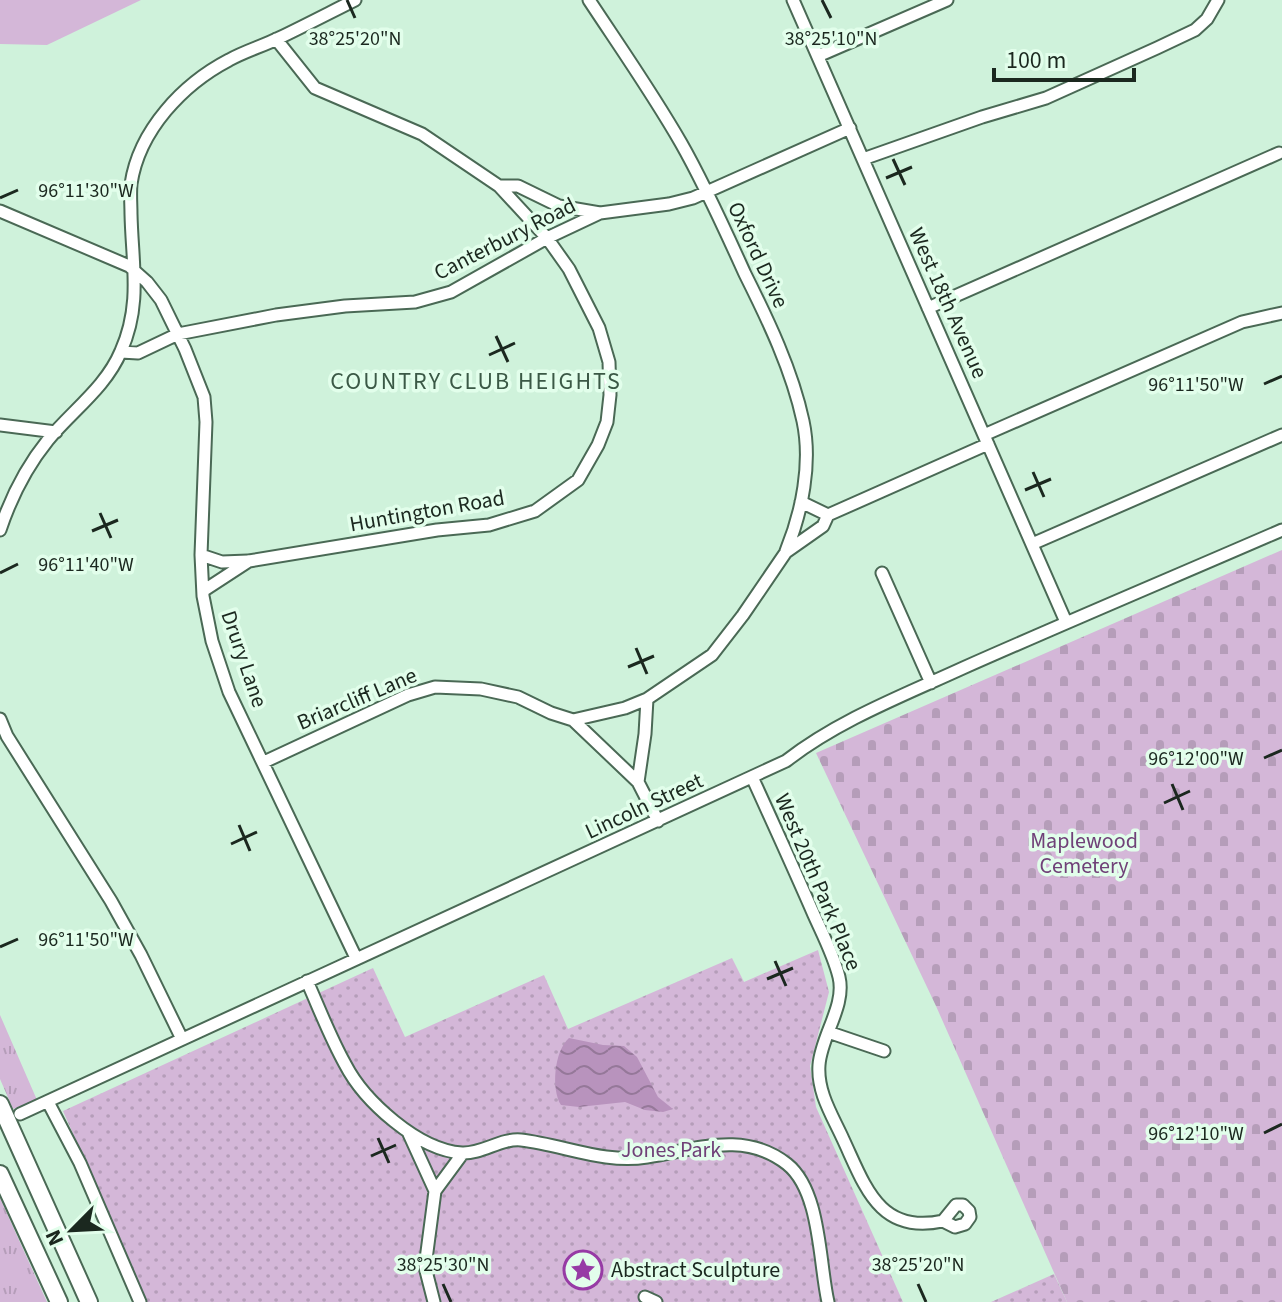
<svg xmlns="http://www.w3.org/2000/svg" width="1282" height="1302" font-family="'Source Sans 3',sans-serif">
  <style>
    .grass { fill: url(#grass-tufts) }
    .cemetery { fill: url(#cemetery-stones) }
    .park { fill: url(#park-dots) }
    .garden { fill: #d4b7d8 }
    .water { fill: url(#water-waves) }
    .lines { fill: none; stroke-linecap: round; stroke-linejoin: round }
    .minor-casing { stroke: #4a6955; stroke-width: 15 }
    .highway-casing { stroke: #4a6955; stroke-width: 20 }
    .minor { stroke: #fff; stroke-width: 11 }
    .highway { stroke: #fff; stroke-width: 16 }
    .ticks { fill: none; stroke: #1b281f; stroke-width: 3 }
    .labels { text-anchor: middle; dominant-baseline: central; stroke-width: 7; stroke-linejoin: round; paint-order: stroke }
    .street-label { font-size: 22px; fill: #1b281f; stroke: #e2feeb }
    .park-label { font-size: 22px; fill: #704178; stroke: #e2feeb }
    .poi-label { font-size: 22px; fill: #1b281f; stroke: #e2feeb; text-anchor: start }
    .neighbourhood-label { font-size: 24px; letter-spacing: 2px; fill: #3b5946; stroke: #e2feeb }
    .ticks-label { font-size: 20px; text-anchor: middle; fill: #1b281f; stroke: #e2feeb; stroke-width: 7; stroke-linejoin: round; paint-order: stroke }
  </style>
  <defs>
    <pattern id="grass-tufts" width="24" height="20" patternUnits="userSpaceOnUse" patternTransform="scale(2)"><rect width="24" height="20" fill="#d4b7d8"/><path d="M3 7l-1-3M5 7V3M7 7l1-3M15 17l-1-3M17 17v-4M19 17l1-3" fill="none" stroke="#b59db9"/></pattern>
    <pattern id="cemetery-stones" width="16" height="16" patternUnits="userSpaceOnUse" patternTransform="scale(2)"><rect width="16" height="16" fill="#d4b7d8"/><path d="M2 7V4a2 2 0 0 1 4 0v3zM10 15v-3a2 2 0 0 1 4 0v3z" fill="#b59db9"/></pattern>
    <pattern id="park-dots" width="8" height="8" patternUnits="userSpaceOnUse" patternTransform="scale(2)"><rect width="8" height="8" fill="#d4b7d8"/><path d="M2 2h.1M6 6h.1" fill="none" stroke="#b59db9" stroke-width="1.8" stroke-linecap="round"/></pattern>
    <pattern id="water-waves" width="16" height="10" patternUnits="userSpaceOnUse" patternTransform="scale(2)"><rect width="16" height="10" fill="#b893bd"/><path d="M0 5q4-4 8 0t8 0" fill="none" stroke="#957899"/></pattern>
  </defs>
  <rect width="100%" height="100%" fill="#cff2db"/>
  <path class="grass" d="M0 1015 37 1100 13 1109 0 1079Z
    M0 1198 47 1302H0Z"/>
  <path class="cemetery" d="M1282 550V1302H1067L936 1006 816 753Z"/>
  <path class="park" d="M818 950 829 992 810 1066 816 1107 903 1302H147L63 1111 373 968 405 1037 544 975 568 1029 732 958 744 982Z
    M1054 1274 1067 1302H991Z"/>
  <path class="garden" d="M0 0H141L47 45 0 44Z"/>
  <path class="water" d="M569 1038 603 1045 624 1046 637 1057 658 1097 673 1109 663 1112 645 1110 625 1102 579 1107 561 1105C551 1090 554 1051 569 1038Z"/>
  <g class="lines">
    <defs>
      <path id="minor" d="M589 0C620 47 653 94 681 143 705 185 725 230 745 274 768 320 792 370 803 421 812 463 802 512 786 551
        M793 0 1066 622
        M818 56 947 0
        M863 159 982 117 1046 98 1157 48 1195 30 1207 19 1218 0
        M499 186H518L559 206 600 213
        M0 211 129 266 147 282 161 300 185 349 204 397 206 422 201 555 203 596 212 641 229 692 356 958
        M928 308 1279 153
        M121 352 138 353 178 334 276 315 345 306 415 302 451 292 547 238 600 213 669 204 693 198 850 128
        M0 425 56 432
        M984 435 1242 322 1282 313
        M801 502 828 515
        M0 530C11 497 27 466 48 440 73 410 106 387 121 351 142 304 132 263 131 214 131 204 130 194 131 184 139 130 183 84 229 60 245 51 263 46 279 38 304 26 329 13 355 0
        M1032 544 1282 435
        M201 555 222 562 248 561
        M882 573 931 683
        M203 591 249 561 437 530 489 525 535 511 578 480 598 445 607 422 610 395 609 362 599 328 569 269 547 238 499 186 422 134 315 88 276 39
        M0 719 7 736 111 901 141 955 182 1039
        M573 720 638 782 645 734 647 699
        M264 762 408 695 435 687 481 689 518 697 551 713 573 720 625 708 647 699 712 655 743 615 786 552 823 526 828 515 988 444
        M752 777C773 823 794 869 814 915 823 935 834 956 839 977 846 1006 821 1036 819 1065 817 1092 832 1115 843 1139 865 1186 879 1235 943 1221
        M638 782 658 821
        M307 981C319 1008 330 1037 345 1064 364 1101 418 1150 462 1153 482 1154 501 1138 521 1140 564 1145 604 1164 647 1157 695 1150 744 1130 787 1164 821 1191 819 1263 828 1302
        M828 1032 884 1051
        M48 1102 80 1163 140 1302
        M20 1114 786 761C839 720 902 696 963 668 1069 621 1176 576 1282 530
        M409 1134 435 1191 425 1267 434 1302
        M435 1191 463 1153
        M956 1205H963L969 1211 970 1217 965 1224 955 1227 943 1221Z
        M645 1297 656 1302"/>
      <path id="highway" d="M0 1104 89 1302
        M0 1174 59 1302"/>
    </defs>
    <use href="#minor" class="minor-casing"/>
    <use href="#highway" class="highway-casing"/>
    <use href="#minor" class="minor"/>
    <use href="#highway" class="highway"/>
  </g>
  <path class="ticks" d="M347 0 355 18M822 0 831 18M893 159 905 185M886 178 912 167M0 198 18 190M496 336 508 362M489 355 515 343M1264 384 1282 376M1033 472 1044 497M1025 490 1051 479M100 513 111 538M92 531 118 520M0 573 18 564M636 648 647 674M628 667 654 656M1264 758 1282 750M1172 784 1183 810M1164 803 1190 791M239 825 250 851M231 844 257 832M0 947 18 939M775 961 786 986M767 979 793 968M1264 1133 1282 1124M378 1138 389 1163M371 1156 396 1145M443 1284 451 1302M918 1284 926 1302"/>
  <defs>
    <symbol id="sight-ring" viewBox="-11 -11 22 22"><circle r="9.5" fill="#e2feeb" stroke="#973ba5" stroke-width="1.5"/><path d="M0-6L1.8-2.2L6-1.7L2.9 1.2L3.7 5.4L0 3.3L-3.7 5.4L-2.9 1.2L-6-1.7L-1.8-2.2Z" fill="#973ba5"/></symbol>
  </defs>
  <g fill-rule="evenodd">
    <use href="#sight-ring" x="561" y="1248" width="44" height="44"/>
  </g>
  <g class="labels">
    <g class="street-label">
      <text transform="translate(505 239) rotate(-27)">Canterbury Road</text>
      <text transform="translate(758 255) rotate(65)">Oxford Drive</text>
      <text transform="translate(948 303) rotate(66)">West 18th Avenue</text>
      <text transform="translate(427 511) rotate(-10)">Huntington Road</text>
      <text transform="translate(244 659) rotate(71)">Drury Lane</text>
      <text transform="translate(357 699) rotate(-23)">Briarcliff Lane</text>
      <text transform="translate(644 806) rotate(-25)">Lincoln Street</text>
      <text transform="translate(818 882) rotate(67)">West 20th Park Place</text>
    </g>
    <g class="park-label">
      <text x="1084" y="841">Maplewood<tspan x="1084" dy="25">Cemetery</tspan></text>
      <text x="671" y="1150">Jones Park</text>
    </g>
    <g class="poi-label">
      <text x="611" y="1270">Abstract Sculpture</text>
    </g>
    <g class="neighbourhood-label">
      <text x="476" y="381">COUNTRY CLUB HEIGHTS</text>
    </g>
  </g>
  <g class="ticks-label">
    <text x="355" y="45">38°25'20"N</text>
    <text x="831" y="45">38°25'10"N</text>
    <text x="86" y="197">96°11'30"W</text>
    <text x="1196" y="391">96°11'50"W</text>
    <text x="86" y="571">96°11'40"W</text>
    <text x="1196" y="765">96°12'00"W</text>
    <text x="86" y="946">96°11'50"W</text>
    <text x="1196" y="1140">96°12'10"W</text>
    <text x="443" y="1271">38°25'30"N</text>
    <text x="918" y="1271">38°25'20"N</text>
  </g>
  <g transform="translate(72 1230) rotate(246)" stroke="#e2feeb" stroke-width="6" paint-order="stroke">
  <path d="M0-6L14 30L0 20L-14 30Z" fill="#1b281f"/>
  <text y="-12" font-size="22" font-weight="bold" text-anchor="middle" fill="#1b281f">N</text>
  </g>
  <path d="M994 68v12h140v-12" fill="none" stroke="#1b281f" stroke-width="4"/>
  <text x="1006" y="68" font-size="24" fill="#1b281f" stroke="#e2feeb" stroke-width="6" paint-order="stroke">100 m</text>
</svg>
